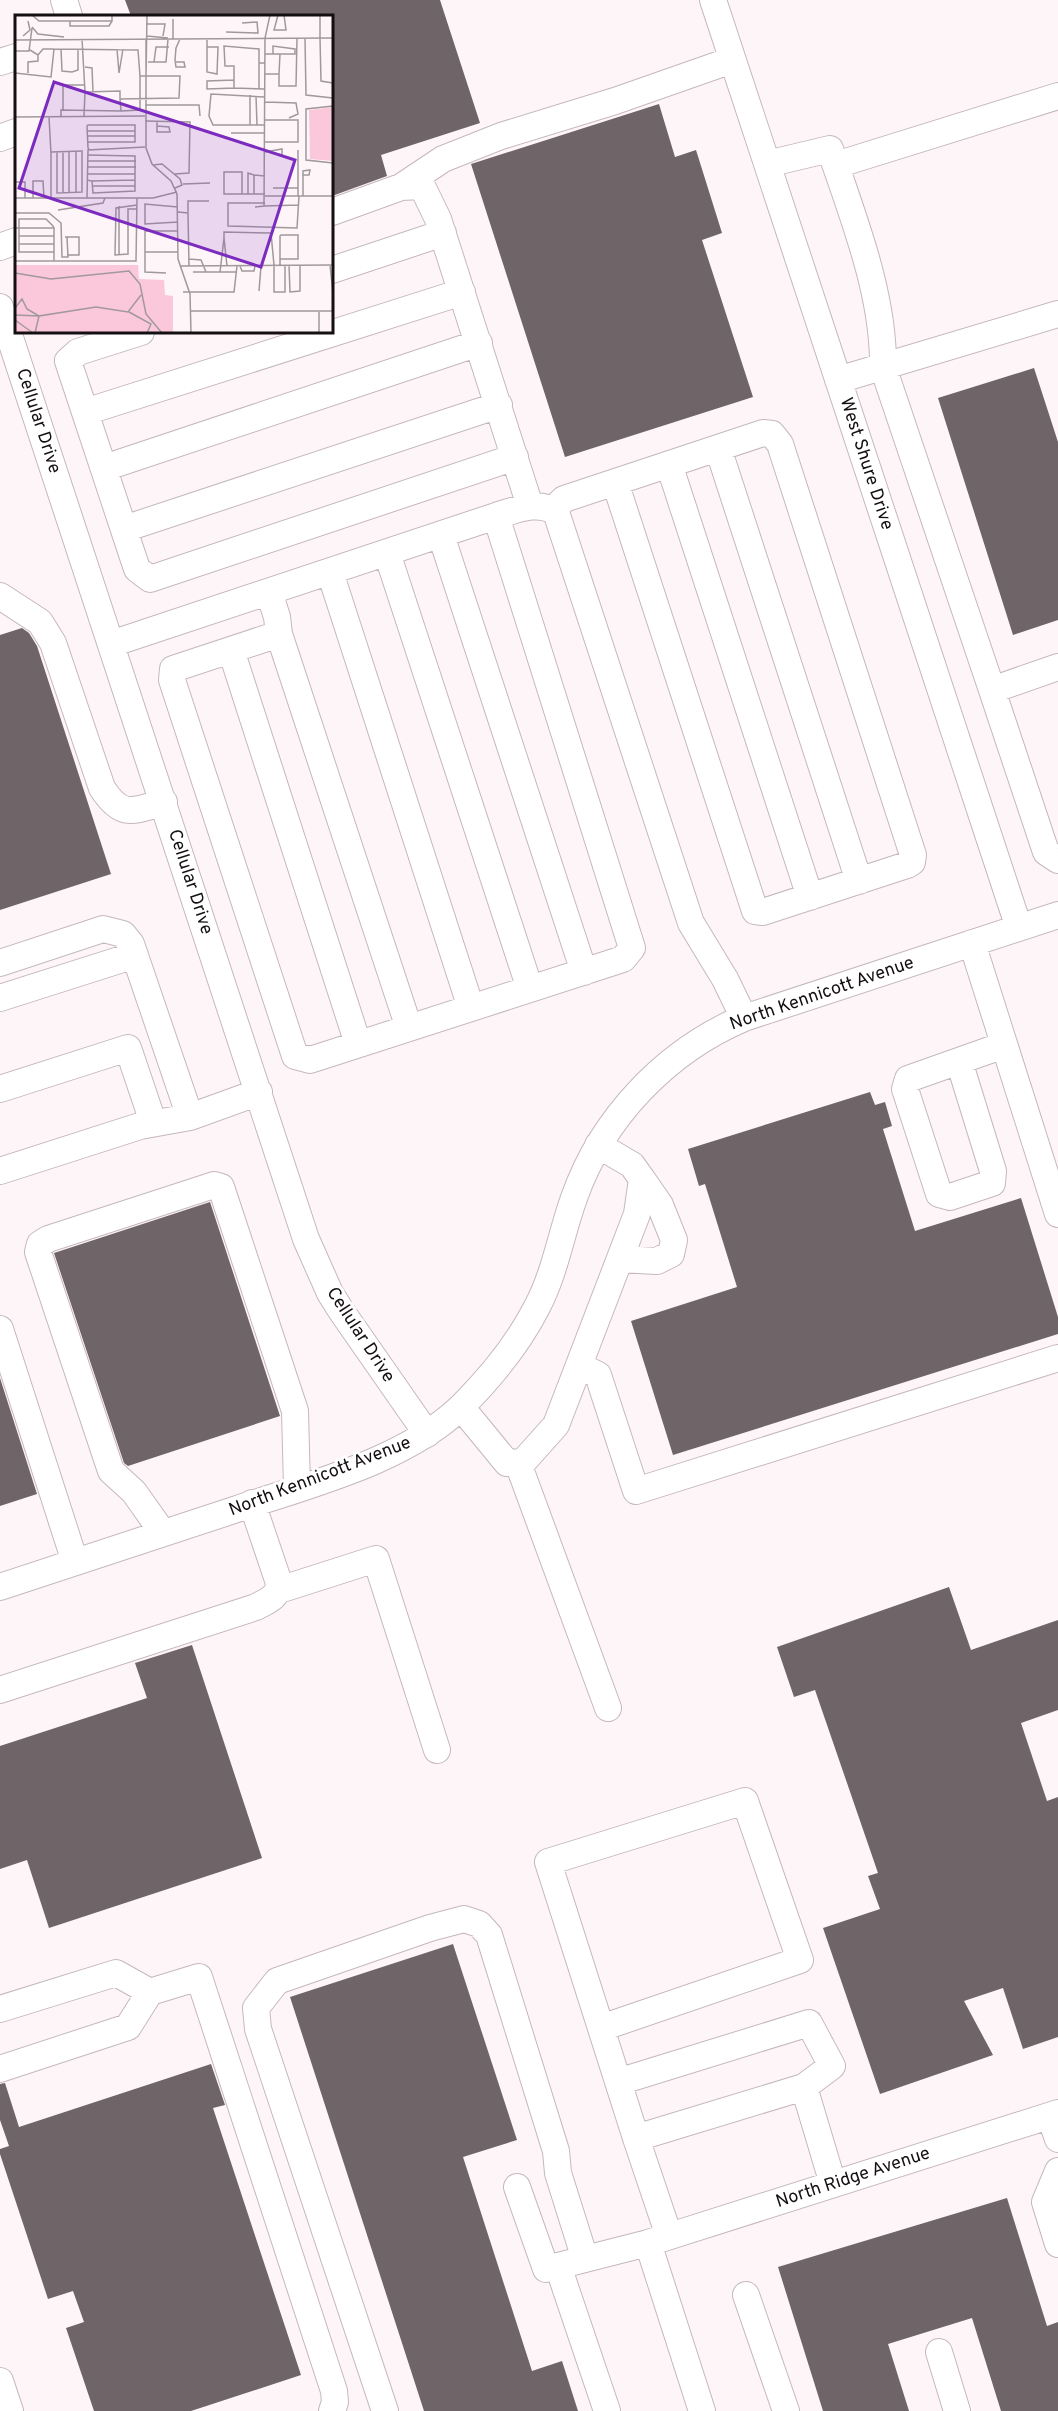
<svg xmlns="http://www.w3.org/2000/svg" width="1058" height="2411" font-family="Overpass,sans-serif">
  <style>
    .building { fill: #6f6468 }
    .lines { fill: none; stroke-linecap: round; stroke-linejoin: round }
    .minor-casing { stroke: #c5b8bc; stroke-width: 28 }
    .minor { stroke: #fff; stroke-width: 26 }
    .labels { text-anchor: middle; dominant-baseline: central; stroke-width: 6; stroke-linejoin: round; paint-order: stroke }
    .street-label { font-size: 18px; fill: #140f11; stroke: #fff }
    .inset-road { fill: none; stroke: #a0999c; stroke-width: 1.5 }
    .view { fill: #7b2cbf; fill-opacity: 0.15; stroke: #7b2cbf; stroke-width: 3 }
    .inset-edge { fill: none; stroke: #140f11; stroke-width: 3 }
  </style>
  <rect width="100%" height="100%" fill="#fef5f8"/>
  <path class="building" d="M125 0H440L480 123 381 155 387 176 332 196V16H131Z
    M659 104 675 157 696 150 722 233 702 240 753 397 565 457 471 164Z
    M1034 368 1058 442V620L1013 635 938 398Z
    M22 628 29 633 37 646 111 874 0 910V635Z
    M870 1092 875 1105 885 1102 892 1126 883 1129 915 1231 1021 1198 1058 1317V1334L673 1455 631 1321 737 1287 705 1184 699 1186 688 1149Z
    M210 1202 280 1416 128 1466 124 1463 54 1253Z
    M0 1378 37 1494 0 1506Z
    M949 1587 971 1650 1058 1620V1710L1021 1723 1047 1801 1058 1797V2037L1023 2049 1003 1988 964 2001 993 2055 880 2094 823 1928 880 1909 868 1876 878 1873 815 1690 794 1697 777 1647Z
    M192 1645 262 1858 49 1928 27 1860 0 1869V1746L147 1698 135 1663Z
    M453 1944 517 2140 463 2157 532 2371 562 2361 578 2411H424L290 1997Z
    M211 2064 225 2105 213 2108 301 2375 191 2411H94L66 2328 84 2322 73 2291 48 2299 0 2154V2149L9 2146 0 2120V2084L5 2083 19 2127Z
    M1007 2198 1047 2326 1058 2322V2411H1001L972 2318 888 2344 909 2411H823L778 2267Z"/>
  <g class="lines">
    <defs>
      <path id="minor" d="M64 0 69 16
        M713 0 1019 928
        M0 62 16 57
        M0 138 16 132
        M767 164 830 149C853 217 884 294 883 367L992 690 1058 667
        M836 165 1058 96
        M401 187 443 159 501 136 615 101 732 60
        M332 212 401 187 422 186 438 219 530 506
        M0 247 16 241
        M332 270 443 233
        M0 307 306 1239 330 1293 342 1312 427 1434
        M141 332 78 352 68 361 137 569 150 579 515 457
        M838 380 1058 314
        M85 412 462 292
        M718 448 859 881
        M669 464 810 897
        M104 468 479 343
        M556 512 558 505 564 499 763 433 772 434 780 444 913 855 912 862 907 865 763 912 755 911 615 482
        M124 529 499 405
        M441 535 584 972
        M387 553 530 989
        M330 572 471 1008
        M269 592 277 617 279 634 173 669 172 680 295 1056 310 1060 623 959 632 948 496 516
        M0 596 40 622 53 643 102 788C122 819 133 811 164 802
        M279 634 409 1028
        M111 644 496 516C516 510 537 500 556 512L691 923 725 979 744 1018
        M231 650 358 1044
        M992 690 1046 852 1058 860
        M972 943 1058 1214
        M0 963 103 929 123 934 131 944 190 1117
        M0 998 135 955
        M959 1061 993 1171 992 1183 950 1197 939 1194 905 1089 908 1079 1004 1045
        M0 1089 128 1048 153 1122
        M0 1171 140 1126 190 1117 259 1092
        M620 1259 657 1261 671 1254 674 1240 660 1205 642 1179
        M0 1329 75 1562
        M580 1366 598 1375 636 1491 1058 1358
        M461 1407 507 1463 523 1462 556 1425 637 1214 642 1179 632 1165 598 1145
        M518 1463 608 1708
        M163 1533 134 1492 111 1471 38 1252 40 1244 48 1239 214 1185 221 1187 295 1411 297 1488
        M0 1587C79 1561 158 1535 237 1509 311 1484 405 1461 462 1406 492 1376 518 1344 537 1307 555 1273 561 1234 574 1198 602 1118 666 1051 744 1018L1058 915
        M279 1590 376 1559 437 1750
        M0 1690 256 1607C267 1601 279 1597 279 1583L252 1503
        M150 1992 199 1977 334 2391 335 2402 332 2411
        M0 2009 116 1973 150 1992 128 2027 0 2069
        M601 2028 800 1960 745 1801 548 1862 636 2138
        M618 2082 809 2023 832 2066 804 2087
        M1050 2116 1058 2139
        M1058 2171 1045 2202 1058 2244
        M517 2187 546 2269 648 2243 1058 2113
        M669 2236 636 2138 804 2087 833 2184
        M648 2243 702 2411
        M558 2266 607 2411
        M746 2295 786 2411
        M939 2352 957 2411
        M0 2381 10 2411
        M385 2411 258 2029 256 2008 277 1981 430 1928 464 1919 479 1924 489 1935 556 2151 558 2173 585 2259"/>
    </defs>
    <use href="#minor" class="minor-casing"/>
    <use href="#minor" class="minor"/>
  </g>
  <g class="labels">
    <g class="street-label">
      <text transform="translate(38 421) rotate(72)">Cellular Drive</text>
      <text transform="translate(866 464) rotate(72)">West Shure Drive</text>
      <text transform="translate(190 882) rotate(72)">Cellular Drive</text>
      <text transform="translate(822 994) rotate(-19)">North Kennicott Avenue</text>
      <text transform="translate(360 1335) rotate(57)">Cellular Drive</text>
      <text transform="translate(320 1477) rotate(-21)">North Kennicott Avenue</text>
      <text transform="translate(853 2178) rotate(-18)">North Ridge Avenue</text>
    </g>
  </g>
  <g transform="translate(15 15)">
    <rect width="318" height="318" fill="#fef5f8"/>
    <path d="M318 92V146L295 144 294 95ZM0 250H123L124 264 149 265 150 280 158 281V318H0Z" fill="#fbc7db"/>
    <path class="inset-road" d="M17 0 24 6H97V0M263 0 259 15H271L269 0M55 6V11H94L97 6M131 9H150L148 21M17 12 23 19 49 22M211 17 243 18 242 7 227 8M8 21 15 15 13 6M132 21 153 23M290 23 291 80 318 83M305 23 306 66 318 68M305 23V0M67 24 70 77M158 24V4M192 24V57L202 59 203 32H192M0 25 318 23M131 25V133L137 149 156 166 162 179 163 244 175 279 176 318M46 34 47 56 57 57 63 55V34M102 34 104 58 108 34M15 35 23 40 28 34H39M0 36H14L17 13M250 39H258V31L280 34V39H258M133 47H151L153 24M139 47 141 32H154M161 47H169L170 52H161L160 45 161 33 165 24M244 48V74M70 52 77 53 78 77M0 58 36 62 39 34 123 35 125 61H165L164 83 105 84V76L70 77 69 101M13 58V47L23 46V40M250 59H264V71H281L282 23M264 59 265 39M131 61 132 0M219 65 192 66V74L219 73V51H210L209 31 244 34V48H250M219 73 250 74M235 80V110M241 81 242 110M250 82 196 79 194 101 198 110H250M250 87 281 88 283 99 274 103M130 90H184L185 101M318 91 291 94V145L318 148M48 95V70H70M106 96 125 95V61M46 101V95L106 96 105 84M0 102 130 101M34 102 36 139M250 105H283V127H250M130 106 175 107 174 158 160 159M142 106V117H155L154 112 142 111M72 116H120M216 118H250M72 121H120M72 127H120V110H73L72 111 73 133 74 134M283 135V181M42 136V178L67 177V136M54 136V178M61 136V177M250 137 267 134V140L255 137M72 140 120 141V176L78 178 77 166 72 165M72 146H121M138 150 147 149 165 164 167 170 160 173M72 152H121M72 159H120M77 166 120 165M0 167H10V183M168 169 195 168M77 171H120M258 173H283M48 178V136M227 179V157H209V179H239M233 179V158L239 160M250 179H239V160L250 161M250 181H318M288 181V156L295 155 294 160H288M318 181V155M0 183H138L162 177M18 183V166H28L29 183M36 183V137L68 136M72 183 73 135 130 132M250 188H213V211L282 213 284 181M249 191 284 190M163 192 130 189V209L163 207M240 192 249 191 250 23 255 0M122 194H113V239L100 240 101 193 122 190M43 195 88 188 90 183M163 197 173 198 174 251M173 197V186H194M0 198H34L46 208 47 242H53L52 222M0 213H39M4 221H39M50 222H64V240H52M209 223V217L256 218 259 250M4 229H39M39 237H4V204H31L38 211 39 213V246M130 237H163M104 240V191M174 244 186 245 191 257M265 244H283V220H266L265 221V250M0 246H121L122 183M259 250V277H270V250M274 250 275 277 285 276V250M315 250 318 278M166 251 318 250M225 251 227 256H239L240 251M178 257H222M205 257 209 223 212 251M0 258 36 264 114 256 125 269 131 299 147 318M151 258 130 257V216H163M244 276 246 251M168 277H219L222 251M0 293 7 284 12 294 24 301 0 300M176 296H318M114 297 136 309 132 318M304 297V318M0 305 18 318M20 318 24 301 81 292 113 297 126 280"/>
    <path class="view" d="M39 67 280 145 246 252 4 173Z"/>
    <rect width="318" height="318" class="inset-edge"/>
  </g>
</svg>
